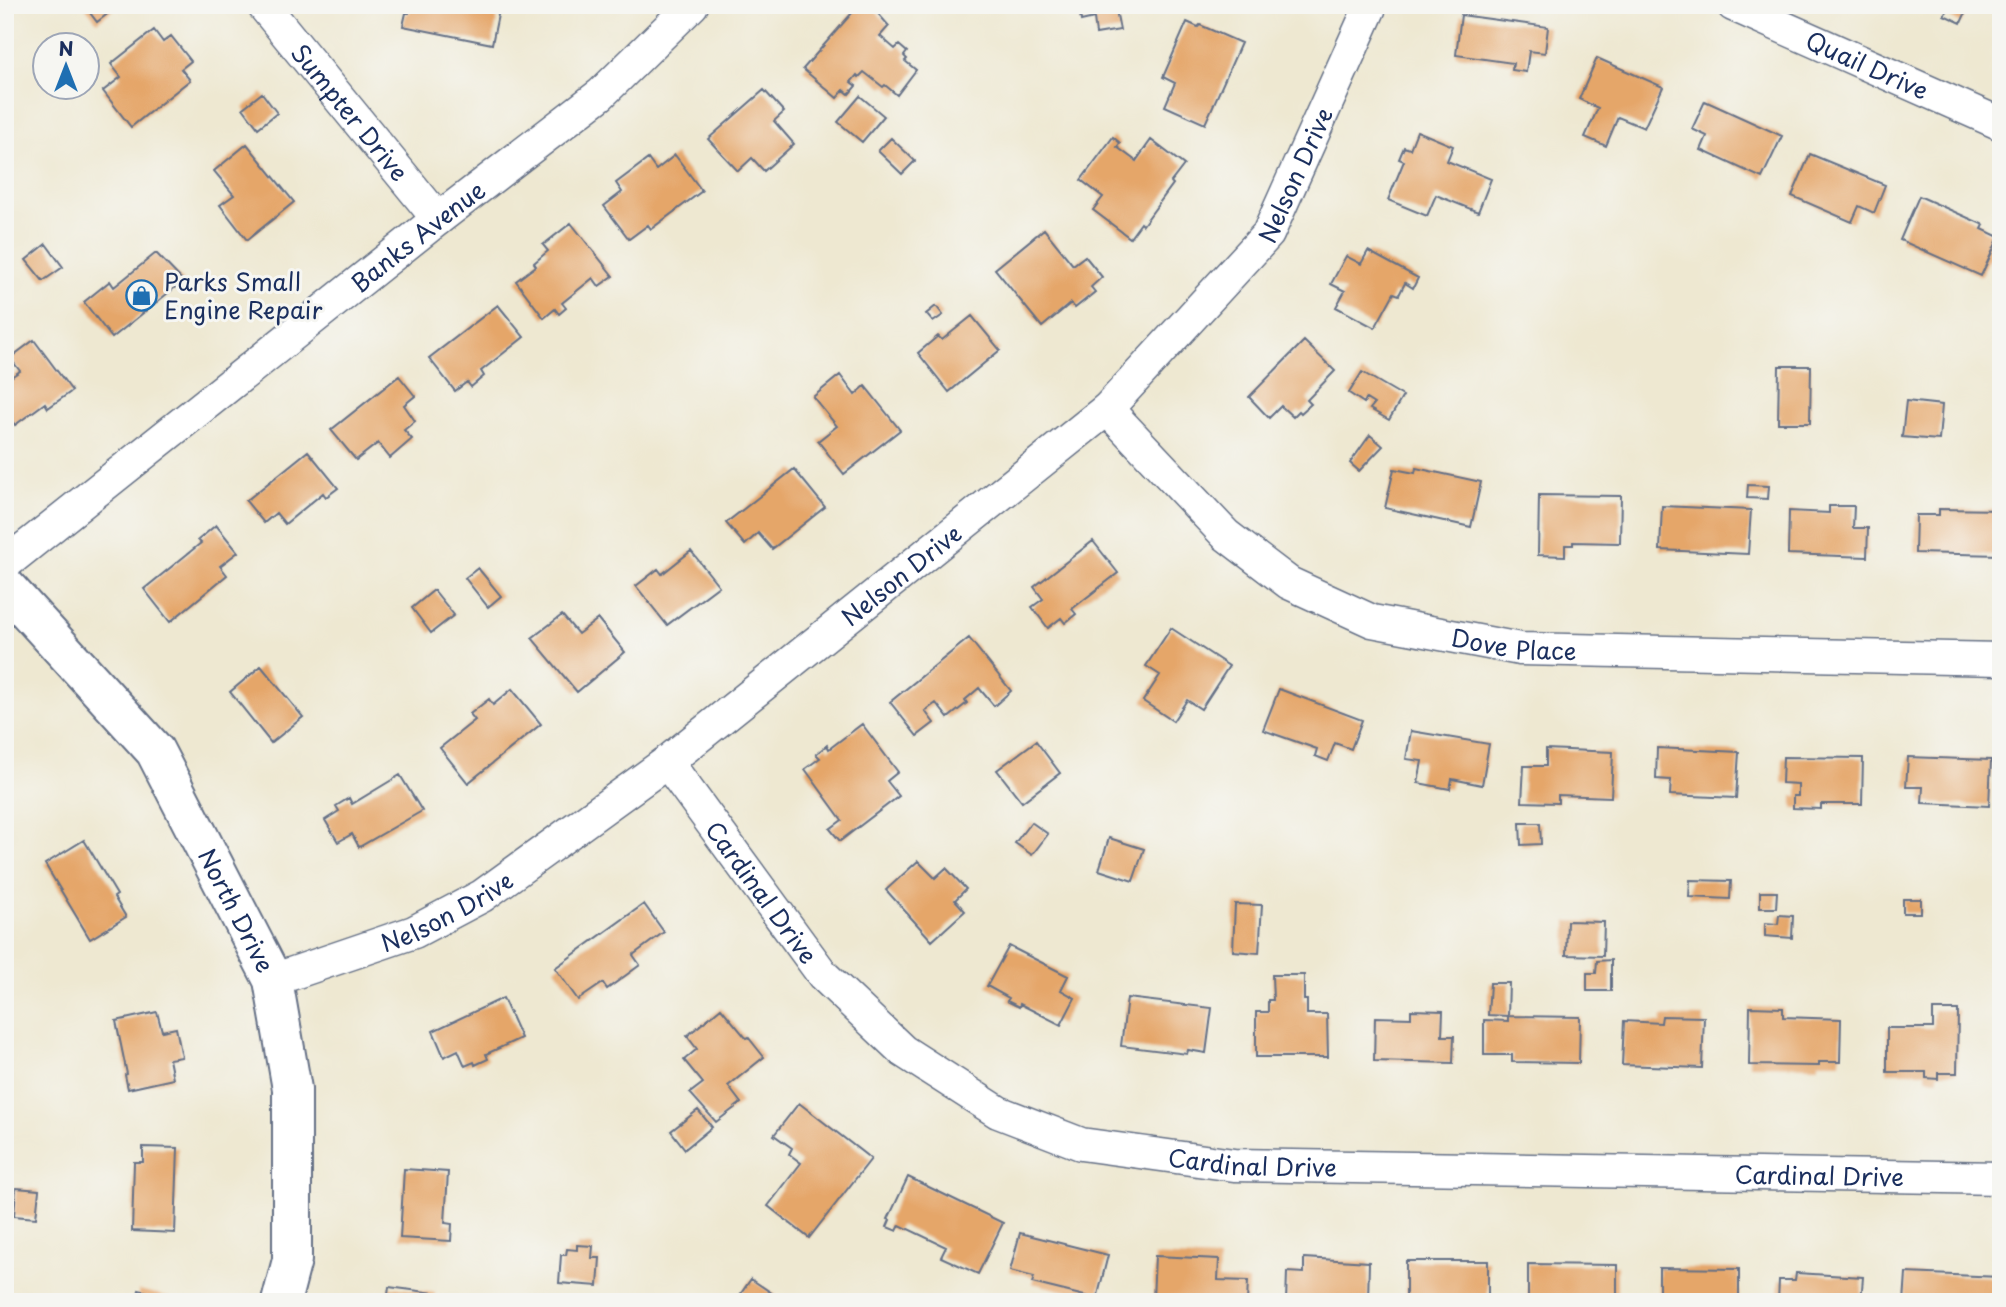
<svg xmlns="http://www.w3.org/2000/svg" width="2006" height="1307" font-family="'Playpen Sans',sans-serif">
  <style>
    .building { fill: #e5a669 }
    .lines { fill: none; stroke-linecap: round; stroke-linejoin: round }
    .minor-casing { stroke: #657086; stroke-width: 35 }
    .tertiary-casing { stroke: #657086; stroke-width: 42 }
    .minor { stroke: #fff; stroke-width: 32 }
    .tertiary { stroke: #fff; stroke-width: 38 }
    .labels { text-anchor: middle; dominant-baseline: central; stroke-width: 6; stroke-linejoin: round; paint-order: stroke }
    .street-label { font-size: 24px; fill: #1b2f5e; stroke: #f6f6f2 }
    .poi-label { font-size: 24px; fill: #1b2f5e; stroke: #f6f6f2; text-anchor: start }
  </style>
  <rect width="100%" height="100%" fill="#f6f6f2"/>
  <filter id="ink" filterUnits="userSpaceOnUse"><feTurbulence type="fractalNoise" baseFrequency=".0143" numOctaves="2"/><feDisplacementMap in="SourceGraphic" scale="14" xChannelSelector="R" yChannelSelector="G"/><feConvolveMatrix kernelMatrix="1 2 1 2 8 2 1 2 1" color-interpolation-filters="sRGB"/></filter>
  <filter id="wash" filterUnits="userSpaceOnUse"><feTurbulence type="fractalNoise" baseFrequency=".00686" numOctaves="4" result="noise"/><feDisplacementMap in="SourceGraphic" scale="28" xChannelSelector="R" yChannelSelector="G"/><feGaussianBlur stdDeviation="1.57" result="paint"/><feColorMatrix in="noise" values="0 0 0 0 0 0 0 0 0 0 0 0 0 0 0 0 0 1.4 0 .05"/><feComposite in="paint" operator="in"/></filter>
  <g filter="url(#wash)">
    <rect width="100%" height="100%" fill="#eee8d1"/>
    <g id="blocks">
      <path class="building" d="M84 5H119L97 22Z
        M411 5H500L492 44 403 26 406 13H409Z
        M859 5H877L874 9 889 26 880 36 895 49 899 45 907 52 904 56 907 59 905 61 916 70 897 95 885 85 883 87 864 72 859 77 857 75 851 82 856 86 849 94 844 90 837 98 803 69Z
        M1092 5H1115L1120 30 1096 34 1094 18 1081 21 1079 8Z
        M1949 5H1969L1961 23 1944 15Z
        M1461 15 1548 27 1545 53 1529 51 1526 72 1512 70 1513 63 1456 55Z
        M1187 22 1198 27 1200 25 1241 43 1205 124 1165 106 1175 83 1163 77Z
        M154 30 163 42 171 36 191 61 181 69 190 80 131 127 103 91 121 77 111 64Z
        M1597 58 1663 87 1644 128 1618 117 1606 146 1585 137 1598 108 1579 99Z
        M764 90 784 112 774 121 794 144 764 171 752 158 738 171 708 139Z
        M262 93 277 113 258 128 243 108Z
        M860 96 884 116 862 142 838 122Z
        M1705 101 1782 136 1762 178 1701 150 1707 136 1692 129Z
        M1417 131 1453 146 1447 161 1491 179 1478 212 1436 195 1427 216 1388 200 1404 161 1399 159 1404 147 1410 149Z
        M1113 137 1120 143 1117 147 1136 161 1151 140 1184 165 1171 182 1173 184 1143 225 1141 223 1130 238 1093 210 1103 197 1081 180Z
        M891 138 915 161 902 174 878 151Z
        M247 144 294 202 247 240 220 205 234 195 214 171Z
        M1810 154 1885 185 1874 213 1859 206 1852 222 1792 196Z
        M675 155 702 191 651 229 648 225 629 239 604 206 622 192 616 183 648 159 656 170Z
        M1919 196 1984 225 1982 229 1999 237 1981 276 1900 240Z
        M571 223 613 276 599 286 593 278 562 303 566 308 559 314 555 309 544 318 516 281 536 266 534 263 548 251 543 245Z
        M1044 229 1073 265 1085 256 1102 277 1091 287 1095 292 1075 308 1071 303 1042 327 995 269Z
        M46 244 63 267 43 281 26 260Z
        M1368 251 1418 278 1413 288 1405 283 1399 295 1394 293 1375 328 1336 307 1345 291 1331 284 1346 256 1361 264Z
        M156 253 183 281 112 338 84 302 110 281 114 287Z
        M498 305 524 337 481 371 484 376 471 387 467 382 455 391 429 358Z
        M936 306 943 315 933 322 926 314Z
        M972 316 1000 350 949 392 918 353 938 336 942 340Z
        M34 340 72 391 48 408 45 403 15 425 5 411V381L20 371 10 358Z
        M1304 341 1335 371 1307 400 1311 404 1301 413 1299 411 1293 417 1281 406 1269 418 1249 397Z
        M1779 366H1811L1810 423H1778Z
        M1362 372 1403 396 1389 420 1370 409 1374 404 1366 399 1364 403 1349 393Z
        M840 375 855 395 865 386 900 430 844 474 818 441 837 426 813 397Z
        M399 376 415 396 404 405 415 421 404 430 412 439 390 458 378 443 356 460 331 430Z
        M1906 401 1942 405 1939 440 1902 437Z
        M1370 435 1383 446 1359 471 1350 463Z
        M308 451 338 488 326 497 323 493 285 524 276 513 264 523 246 501Z
        M1416 468 1481 482 1471 527 1385 508 1394 469 1415 473Z
        M794 469 825 507 772 549 758 533 745 545 726 523Z
        M1748 485 1769 486 1768 499 1747 498Z
        M1539 495 1621 496 1620 543 1573 542V545H1565V556L1538 555Z
        M1662 506 1751 510 1748 554 1660 550Z
        M1829 506H1854L1853 528H1868L1867 557 1788 554 1789 511 1829 513Z
        M1939 509 2001 510V555L1915 553 1916 515H1939Z
        M216 525 238 552 220 566 227 575 170 622 144 589 201 543 198 540Z
        M1093 541 1118 573 1072 609 1076 614 1065 623 1061 618 1048 628 1032 607 1043 599 1034 587Z
        M691 551 719 586 667 625 636 586 658 569 662 574Z
        M478 568 501 596 488 607 465 578Z
        M434 590 454 615 431 633 412 608Z
        M562 615 578 634 598 619 625 652 577 692 532 638Z
        M1171 628 1229 666 1201 709 1187 700 1173 721 1143 701 1160 675 1146 666Z
        M969 638 1011 691 994 706 979 688 965 700 967 703 948 718 936 703 925 711 934 723 917 736 890 702Z
        M261 666 303 717 271 743 230 692Z
        M512 689 541 724 468 783 440 748 475 720 470 714 489 699 493 705Z
        M1279 689 1362 720 1351 749 1335 743 1328 761 1315 756 1317 749 1263 730Z
        M862 724 898 772 887 781 899 796 840 841 830 829 842 820 805 769 820 758 816 754 827 745 829 749Z
        M1411 731 1489 744 1482 785 1452 779 1450 789 1418 783 1422 761 1406 759Z
        M1036 741 1060 773 1022 802 997 770Z
        M1657 748 1739 752 1736 798 1670 795 1671 780 1656 779Z
        M1546 749 1613 752 1611 797 1558 795V803L1522 802 1524 766H1546Z
        M1783 757 1863 758 1862 804H1821V809L1793 808V796H1798V784L1782 783Z
        M1908 757 1991 760 1989 806 1922 803 1923 787H1906Z
        M400 775 422 811 359 847 352 834 338 842 325 820 339 811 336 806 349 798 352 804Z
        M1031 822 1048 834 1032 855 1015 843Z
        M1520 823H1540L1541 844 1521 845Z
        M1109 838 1144 849 1133 881 1099 870Z
        M84 840 117 895 114 897 126 917 90 939 45 864Z
        M918 861 935 878 946 868 966 889 955 900 965 911 932 941 886 890Z
        M1690 880 1731 881 1730 899 1689 897Z
        M1760 892H1777L1776 908H1760Z
        M1903 899H1921V913H1903Z
        M644 904 664 932 633 955 640 965 607 989 603 983 578 1000 555 968Z
        M1235 904 1262 905 1259 953 1233 951Z
        M1779 915 1793 916 1792 938 1765 936V923L1778 924Z
        M1567 921 1604 922 1603 956 1566 955Z
        M1009 946 1068 976 1061 990 1075 998 1061 1025 1020 1004 1019 1007 1007 1001 1009 998 987 986Z
        M1611 960V991H1587V973H1596L1597 961Z
        M1272 975H1304V1000H1307V1014H1327L1328 1057H1256V1012H1268V1000H1273Z
        M1490 983H1509L1508 1016 1488 1015Z
        M503 998 521 1038 486 1054 488 1059 475 1065 474 1062 465 1066 458 1050 444 1057 433 1031Z
        M1127 998 1212 1008 1206 1053 1188 1050 1187 1054 1121 1046Z
        M1750 1007 1783 1008V1017L1841 1019 1840 1062H1819V1066L1749 1065Z
        M721 1008 746 1038 748 1037 764 1057 728 1086 741 1103 716 1122 690 1093 703 1083 684 1060 697 1049 687 1036Z
        M1411 1010 1443 1011 1442 1036H1454L1453 1063 1374 1061 1375 1017 1411 1018Z
        M1933 1010H1958L1957 1073H1938V1079L1926 1078V1072H1887V1028H1933Z
        M157 1012 162 1031 176 1028 182 1057 169 1059 173 1079 128 1089 125 1075 127 1074 116 1021Z
        M1508 1016 1580 1017 1579 1063 1512 1062V1055H1484V1020L1508 1021Z
        M1662 1016 1704 1017 1702 1068 1622 1065 1624 1021 1661 1023Z
        M799 1103 871 1159 809 1238 768 1206 801 1163 789 1154 792 1148 774 1135Z
        M698 1110 712 1127 685 1149 671 1131Z
        M143 1147 178 1148 175 1233 132 1231 134 1162H143Z
        M404 1169 448 1172 445 1223 452 1224 451 1241 400 1238Z
        M908 1177 1003 1223 978 1274 941 1257 946 1247 900 1225 897 1231 887 1227 890 1220 888 1219Z
        M16 1188 39 1190 36 1218 14 1216Z
        M1020 1233 1108 1255 1097 1299 1032 1283 1034 1277 1010 1271Z
        M577 1245 593 1246 592 1258H600L598 1286 559 1283 561 1255H566L567 1249 577 1250Z
        M1155 1256 1219 1259 1218 1280 1248 1281 1247 1302 1153 1300Z
        M1304 1258 1369 1262 1368 1302H1286L1287 1272 1304 1273Z
        M1406 1261H1488V1302H1406Z
        M1528 1264 1617 1265V1302H1528Z
        M1659 1268 1739 1269V1302H1671V1295H1659Z
        M1796 1273 1863 1277 1861 1302H1778L1779 1280H1795Z
        M1906 1273 2000 1277 1999 1302H1904Z
        M751 1279 785 1302H735Z
        M389 1287 435 1293 434 1302H387Z
        M139 1290 169 1297 168 1302H136Z"/>
    </g>
  </g>
  <g filter="url(#ink)">
    <use href="#blocks" fill-opacity="0" stroke="#657086" stroke-width="2"/>
    <g class="lines">
      <defs>
        <g id="minor">
          <path id="s1" d="M263 5 438 219"/>
          <path id="s2" d="M1733 5 2001 124"/>
          <path id="s3" d="M1107 409 1226 535 1289 583 1372 621 1520 649 2001 659"/>
          <path id="s4" d="M5 564 438 219 601 94 692 5"/>
          <path id="s5" d="M667 762 823 975 903 1051 998 1112 1081 1144 1234 1165 2001 1178"/>
          <path id="s6" d="M273 980 414 932 482 896 667 762 1107 409 1268 234 1371 5"/>
        </g>
        <g id="tertiary">
          <path id="s7" d="M5 586 155 751 273 980 292 1089V1260L281 1302"/>
        </g>
      </defs>
      <use href="#minor" class="minor-casing"/>
      <use href="#tertiary" class="tertiary-casing"/>
      <use href="#minor" class="minor"/>
      <use href="#tertiary" class="tertiary"/>
    </g>
  </g>
  <defs>
    <symbol id="shop-ring" viewBox="-11 -11 22 22"><circle r="9.5" fill="#f6f6f2" stroke="#1f6fb2" stroke-width="1.5"/><path d="M-5-2.5h2.3a2.7 3.5 0 0 1 5.4 0H5L5.5 6h-11ZM-1.5-2.5h3a1.5 2.3 0 0 0-3 0Z" fill="#1f6fb2"/></symbol>
  </defs>
  <g fill-rule="evenodd">
    <use href="#shop-ring" x="124" y="278" width="35" height="35"/>
  </g>
  <g class="labels">
    <g class="street-label">
      <text stroke="none"><textPath href="#s2" startOffset="147">Quail Drive</textPath></text>
      <text stroke="none"><textPath href="#s1" startOffset="138">Sumpter Drive</textPath></text>
      <text stroke="none"><textPath href="#s6" startOffset="1321">Nelson Drive</textPath></text>
      <text stroke="none"><textPath href="#s4" startOffset="527">Banks Avenue</textPath></text>
      <text stroke="none"><textPath href="#s6" startOffset="754">Nelson Drive</textPath></text>
      <text stroke="none"><textPath href="#s3" startOffset="488">Dove Place</textPath></text>
      <text stroke="none"><textPath href="#s5" startOffset="161">Cardinal Drive</textPath></text>
      <text stroke="none"><textPath href="#s6" startOffset="187">Nelson Drive</textPath></text>
      <text stroke="none"><textPath href="#s7" startOffset="402">North Drive</textPath></text>
      <text stroke="none"><textPath href="#s5" startOffset="749">Cardinal Drive</textPath></text>
      <text stroke="none"><textPath href="#s5" startOffset="1316">Cardinal Drive</textPath></text>
    </g>
    <g class="poi-label">
      <text x="164" y="281">Parks Small<tspan x="164" dy="28">Engine Repair</tspan></text>
    </g>
  </g>
  <rect width="2006" height="1307" fill="none" stroke="#f6f6f2" stroke-width="28"/>
  <g transform="translate(66 66)"><circle r="33" fill="#f6f6f2" stroke="#9ea6b7" stroke-width="2"/>
  <path d="M0-5L12 26L0 18L-12 26Z" fill="#1f6fb2"/>
  <text y="-10" font-size="19" font-weight="bold" text-anchor="middle" fill="#1b2f5e">N</text>
  </g>
</svg>
